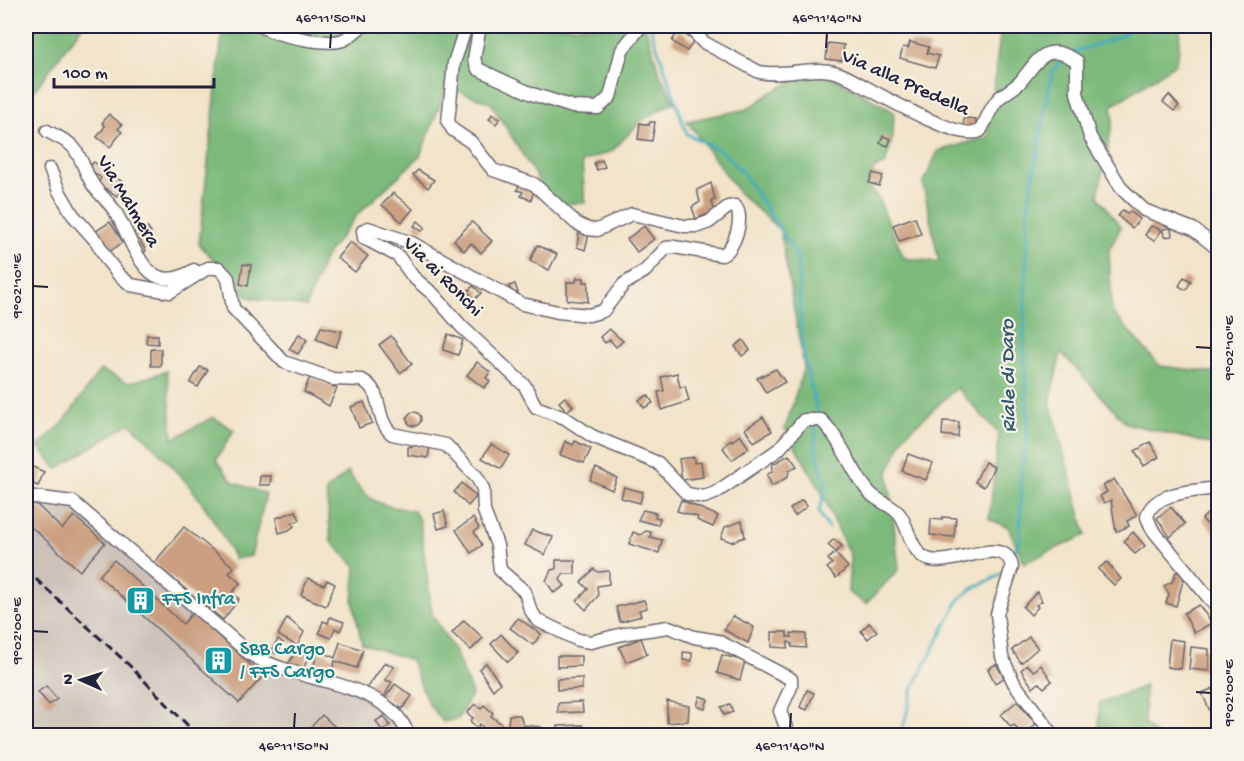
<svg xmlns="http://www.w3.org/2000/svg" width="1244" height="761" font-family="'Gochi Hand',sans-serif">
<style>
.industrial{fill:#ccc2b9}
.forest{fill:#7bb97a;stroke:#4e6e5a;stroke-width:1.5}
.lines{fill:none;stroke-linecap:round;stroke-linejoin:round}
.stream{stroke:#3facbd;stroke-width:3}
.building{fill:#cb9f80}
.minor-casing{stroke:#6b666d;stroke-width:15}
.minor{stroke:#fff;stroke-width:12}
.rail{stroke:#22223b;stroke-width:3;stroke-dasharray:9 4.5;stroke-linecap:butt}
.ticks{fill:none;stroke:#22223b;stroke-width:2}
.labels{text-anchor:middle;dominant-baseline:central;stroke-width:4.5;stroke-linejoin:round;paint-order:stroke}
.street-label{font-size:20px;fill:#22223b;stroke:#f7f3e8}
.culture-label{font-size:20px;fill:#0d838f;stroke:#f7f3e8;text-anchor:start}
.water-label{font-size:21px;font-style:italic;fill:#2e596f;stroke:#f7f3e8}
.neatline{fill:none;stroke:#22223b;stroke-width:2}
.ticks-label{font-size:15px;text-anchor:middle;fill:#22223b}
</style>
<rect width="100%" height="100%" fill="#f7f3e8"/>
<filter id="ink" filterUnits="userSpaceOnUse"><feTurbulence type="fractalNoise" baseFrequency=".0167" numOctaves="2"/><feDisplacementMap in="SourceGraphic" scale="12" xChannelSelector="R" yChannelSelector="G"/><feConvolveMatrix kernelMatrix="1 2 1 2 8 2 1 2 1" color-interpolation-filters="sRGB"/></filter>
<filter id="wash" filterUnits="userSpaceOnUse"><feTurbulence type="fractalNoise" baseFrequency=".008" numOctaves="4" result="noise"/><feDisplacementMap in="SourceGraphic" scale="24" xChannelSelector="R" yChannelSelector="G"/><feGaussianBlur stdDeviation="1.35" result="paint"/><feColorMatrix in="noise" values="0 0 0 0 0 0 0 0 0 0 0 0 0 0 0 0 0 1.4 0 .05"/><feComposite in="paint" operator="in"/></filter>
<g filter="url(#wash)">
<rect width="100%" height="100%" fill="#f2e3c9"/>
<polygon class="industrial" points="26,496 70,504 243,653 375,699 410,735 26,735"/>
<g class="forest">
<polygon points="26,26 82,26 26,102"/>
<polygon points="223,26 645,26 660,74 674,102 642,120 612,151 582,162 585,203 553,204 491,103 447,86 420,156 357,215 325,257 306,307 248,297 199,244"/>
<polygon points="1001,26 1180,26 1179,50 1175,64 1112,106 1113,121 1098,196 1121,227 1109,250 1112,312 1160,366 1218,373 1218,446 1126,423 1061,352 1050,402 1086,535 1024,563 1008,527 989,519 999,434 957,388 905,435 888,472 899,569 866,604 848,592 850,556 820,489 785,429 804,367 780,230 739,193 687,121 748,109 772,92 818,69 894,112 893,136 885,165 874,168 868,184 878,198 904,258 939,262 923,184 938,151 988,137"/>
<path d="M 100,370 L 129,383 L 167,371 L 173,439 L 213,417 L 234,430 L 216,460 L 233,482 L 266,494 L 251,556 L 234,559 C 209,502 173,465 130,423 L 57,469 L 38,446 L 63,423 Z"/>
<path d="M 348,472 C 369,505 378,504 414,511 L 420,521 L 432,614 L 456,654 L 472,694 L 458,719 L 443,722 L 428,703 L 411,660 L 362,644 L 353,601 L 356,567 L 331,541 L 326,491 Z"/>
<polygon points="1145,686 1144,723 1156,735 1099,735 1099,703"/>
</g>
<g class="lines">
<g class="stream">
<polyline points="650,26 687,134 723,152 743,173 797,256 802,347 817,412"/>
<polyline points="1071,53 1121,36 1134,26"/>
<polyline points="816,428 815,446 826,486 819,512 828,528"/>
<polyline points="1012,556 1020,538 1021,477 1028,432 1024,339 1028,206 1052,73 1062,58"/>
<path d="M 901,736 L 913,688 L 957,603 C 969,585 990,584 1006,570"/>
</g>
</g>
<g id="blocks">
<g class="building">
<polygon points="893,26 903,28 902,35 891,32"/>
<polygon points="679,30 694,41 687,51 672,41"/>
<polygon points="910,42 929,47 927,53 939,56 935,68 900,58 903,47 908,48"/>
<polygon points="828,43 844,45 842,61 826,59"/>
<polygon points="1169,95 1179,106 1174,111 1163,102"/>
<polygon points="109,114 122,125 118,129 122,132 110,147 97,137 105,126 102,123"/>
<polygon points="492,114 500,119 496,124 489,119"/>
<polygon points="964,118 976,119 975,130 963,129"/>
<polygon points="650,122 655,122 652,141 638,139 640,123 649,125"/>
<polygon points="883,136 891,139 888,146 880,143"/>
<polygon points="602,160 605,167 597,170 594,163"/>
<polygon points="94,162 125,184 117,196 98,184 101,178 88,168"/>
<polygon points="418,170 434,180 428,188 413,175"/>
<polygon points="873,173 883,176 879,186 869,183"/>
<polygon points="520,183 535,188 531,200 521,196 523,192 517,190"/>
<polygon points="711,183 715,200 711,201 715,211 696,219 692,207 700,202 697,190"/>
<polygon points="393,193 413,209 402,222 382,205"/>
<polygon points="1123,210 1127,214 1130,211 1140,219 1132,228 1118,216"/>
<polygon points="915,217 921,234 899,241 893,225"/>
<polygon points="418,221 425,227 422,231 414,226"/>
<polygon points="110,222 123,242 109,252 96,231"/>
<polygon points="472,222 492,241 481,253 471,243 464,251 454,240"/>
<polygon points="644,226 654,239 637,252 627,239"/>
<polygon points="1151,226 1162,230 1154,241 1145,235"/>
<polygon points="147,227 151,233 140,240 146,251 138,255 128,238 140,228"/>
<polygon points="1171,228 1172,236 1164,237 1163,229"/>
<polygon points="579,231 589,234 585,250 577,247"/>
<polygon points="350,242 368,256 355,272 337,258"/>
<polygon points="537,245 557,254 549,270 530,261"/>
<polygon points="243,264 251,265 248,286 240,284"/>
<polygon points="1184,277 1191,281 1186,290 1179,286"/>
<polygon points="577,278 584,278 584,282 588,282 588,302 567,300 567,282 576,282"/>
<polygon points="515,284 518,293 511,293 509,286"/>
<polygon points="473,286 481,293 475,299 467,292"/>
<polygon points="321,327 342,331 336,347 316,339"/>
<polygon points="609,329 623,341 616,347 610,340 605,343 600,337"/>
<polygon points="299,334 307,340 298,354 289,349"/>
<polygon points="448,334 463,340 458,355 443,350"/>
<polygon points="147,335 158,335 158,344 146,343"/>
<polygon points="391,336 412,364 400,373 379,345"/>
<polygon points="743,340 750,350 742,356 735,346"/>
<rect x="151" y="349" width="10" height="17"/>
<polygon points="477,362 490,372 486,378 490,381 484,388 467,375"/>
<polygon points="200,367 208,370 198,387 190,383"/>
<polygon points="776,369 785,382 766,393 757,378"/>
<polygon points="677,373 680,387 685,386 689,401 662,410 658,392 664,391 661,377"/>
<polygon points="310,377 337,388 329,406 304,392"/>
<polygon points="648,395 653,403 644,408 639,400"/>
<polygon points="565,397 573,406 567,411 559,402"/>
<polygon points="364,402 372,423 359,428 351,407"/>
<circle cx="414" cy="419" r="7"/>
<polygon points="763,417 772,431 754,442 745,429"/>
<polygon points="943,421 959,422 958,437 942,435"/>
<polygon points="740,435 749,448 732,460 723,448 731,439 732,441"/>
<polygon points="565,441 573,445 575,441 591,449 584,463 560,455"/>
<polygon points="1150,442 1159,457 1144,466 1135,451"/>
<polygon points="491,444 509,455 501,469 482,458"/>
<polygon points="419,445 430,446 428,458 408,455 408,447"/>
<polygon points="908,454 933,463 926,480 902,471"/>
<polygon points="789,455 797,466 789,471 788,477 772,486 767,475 772,471 773,464"/>
<polygon points="694,457 694,463 701,462 703,477 682,480 679,459"/>
<polygon points="985,462 994,467 984,487 975,482"/>
<polygon points="26,464 44,472 38,486 26,481"/>
<polygon points="596,468 617,478 612,490 590,480"/>
<polygon points="260,476 271,476 270,485 259,485"/>
<polygon points="1114,479 1137,515 1127,521 1129,526 1116,532 1111,500 1104,503 1100,496 1107,492 1103,486"/>
<polygon points="462,483 476,497 468,506 454,492"/>
<polygon points="624,487 643,492 640,503 621,498"/>
<polygon points="681,500 718,516 713,527 697,520 698,517 677,511"/>
<polygon points="802,500 807,506 795,516 790,509"/>
<polygon points="34,502 62,529 74,516 105,543 80,571 26,522 26,512"/>
<polygon points="1171,507 1185,524 1170,537 1157,518"/>
<polygon points="1217,509 1218,510 1218,536 1202,519 1211,510 1213,513"/>
<polygon points="643,510 656,513 655,517 660,518 658,525 638,520"/>
<polygon points="296,511 300,520 292,523 294,526 289,530 279,533 276,518"/>
<polygon points="444,511 448,526 438,529 434,514"/>
<polygon points="942,517 956,518 954,537 930,535 931,519 942,520"/>
<polygon points="473,518 479,528 474,532 482,545 471,553 456,530"/>
<polygon points="742,521 745,537 732,542 721,538 725,527"/>
<polygon points="184,527 234,567 229,573 240,583 232,593 239,599 223,620 154,563"/>
<polygon points="532,530 553,537 545,555 525,545"/>
<polygon points="646,531 651,532 650,537 662,540 659,553 629,544 633,532 640,535"/>
<polygon points="1133,532 1145,546 1135,554 1124,541"/>
<polygon points="834,539 842,546 836,552 828,545"/>
<polygon points="835,553 848,567 836,578 827,568 832,564 828,559"/>
<polygon points="114,560 183,624 193,612 263,676 239,703 99,576"/>
<polygon points="556,560 575,560 575,574 563,574 560,580 565,586 554,593 546,581 551,570 556,569"/>
<polygon points="1107,562 1121,579 1114,585 1098,569"/>
<polygon points="594,569 598,572 609,571 609,584 597,586 598,596 586,610 577,601 588,589 581,582"/>
<polygon points="1176,572 1185,574 1176,606 1166,603 1169,594 1164,586 1172,582"/>
<polygon points="308,578 324,585 327,580 335,584 326,606 301,595"/>
<polygon points="1037,592 1042,601 1036,605 1038,607 1031,615 1023,607"/>
<polygon points="644,600 647,608 639,610 641,616 620,622 616,607"/>
<polygon points="1199,605 1212,623 1194,633 1184,613"/>
<polygon points="733,616 754,627 748,643 724,630"/>
<polygon points="330,617 344,622 340,631 335,628 331,638 319,633 323,621 328,623"/>
<polygon points="287,618 304,632 297,646 278,635"/>
<polygon points="518,618 541,634 533,645 510,628"/>
<polygon points="464,620 483,638 471,650 452,633"/>
<polygon points="869,623 877,631 868,639 861,631"/>
<polygon points="772,632 787,632 787,637 792,637 791,633 806,634 806,648 792,647 792,643 788,642 788,648 772,647"/>
<polygon points="501,634 518,653 508,662 491,644"/>
<polygon points="1029,637 1038,648 1021,663 1012,650"/>
<polygon points="641,638 647,654 626,662 619,647"/>
<polygon points="278,639 283,643 277,654 272,651"/>
<polygon points="1170,639 1184,641 1181,669 1167,667"/>
<polygon points="340,642 363,650 357,668 335,661 329,679 311,672 319,650 335,658"/>
<polygon points="299,646 311,650 303,670 288,664"/>
<polygon points="1191,647 1209,649 1209,671 1189,669"/>
<polygon points="683,652 692,653 692,661 683,660"/>
<polygon points="722,655 745,661 740,680 717,673"/>
<polygon points="557,656 581,656 581,666 557,667"/>
<polygon points="385,662 394,667 385,680 392,682 382,700 366,690"/>
<polygon points="486,663 500,683 493,690 479,669"/>
<polygon points="996,664 1004,678 995,683 988,669"/>
<polygon points="1027,665 1034,671 1041,665 1052,681 1044,688 1039,683 1033,688 1021,670"/>
<polygon points="582,678 582,689 557,690 557,679"/>
<polygon points="395,684 412,696 402,709 385,698"/>
<polygon points="46,686 57,699 49,705 38,692"/>
<polygon points="1214,688 1218,697 1218,713 1212,716 1202,693"/>
<polygon points="807,690 814,693 807,710 800,707"/>
<polygon points="700,696 708,699 705,709 697,706"/>
<polygon points="667,701 689,706 688,721 667,723"/>
<polygon points="1017,701 1036,724 1022,735 1014,725 1011,727 1001,715"/>
<polygon points="582,702 583,712 558,713 558,703"/>
<polygon points="475,704 481,709 484,705 493,713 491,716 507,728 501,735 490,735 480,724 477,728 470,721 473,718 467,713"/>
<polygon points="730,704 733,712 724,715 721,707"/>
<polygon points="322,715 344,735 304,735"/>
<polygon points="509,715 520,715 523,725 541,727 544,732 542,735 507,735"/>
<polygon points="384,716 390,725 382,731 376,721"/>
<polygon points="583,725 583,735 559,735 558,726"/>
</g>
</g>
</g>
<g filter="url(#ink)">
<use href="#blocks" fill-opacity="0" stroke="#6b666d" stroke-width="1.5"/>
<g class="lines">
<defs>
<g id="minor">
<path d="M 261,26 C 276,35 327,46 343,40 C 350,37 356,30 362,26"/>
<path d="M 466,26 L 454,63 L 448,122 L 453,130 L 471,142 L 493,170 L 534,184 L 576,223 L 588,229 L 597,230 L 632,214 L 684,226 L 698,226 L 709,222 L 728,207 L 735,206 C 745,216 735,249 722,255 L 674,247 L 666,248 L 645,271 L 624,284 L 603,311 L 589,315 L 558,312 L 522,304 L 412,243 L 368,228 L 363,231 L 364,238 L 398,256 L 413,277 L 434,295 L 461,326 L 525,386 L 536,407 L 565,418 L 592,436 L 658,463 L 687,494 L 704,497 L 715,493 L 778,450 L 804,420 L 821,420 C 843,441 852,474 870,493 C 878,502 893,505 900,515 C 909,528 910,549 925,558 C 948,571 1006,531 1012,567 L 997,614 L 1002,657 L 1014,683 L 1054,736"/>
<polyline points="480,26 474,59 478,69 532,94 573,107 598,108 610,97 622,50 641,26"/>
<path d="M 689,26 L 703,42 L 759,72 C 787,78 818,62 845,76 C 869,88 959,143 980,131 C 987,120 990,107 999,98 C 1006,92 1015,88 1021,81 C 1039,59 1046,41 1077,61 L 1077,93 L 1090,137 L 1122,189 L 1144,210 L 1193,229 L 1218,249"/>
<path d="M 47,131 C 55,136 69,141 74,148 C 82,159 86,174 93,185 C 99,194 108,201 114,210 C 134,239 143,302 194,270"/>
<path d="M 50,169 L 59,191 L 73,215 L 97,242 L 107,260 L 119,275 L 131,285 L 170,292 L 208,268 L 219,268 L 228,278 L 233,308 L 284,362 L 333,379 L 362,380 C 384,391 374,419 392,434 L 446,445 L 477,477 L 483,489 L 484,511 L 497,545 L 500,570 L 525,592 L 530,609 L 537,620 L 578,640 L 591,642 L 627,633 L 669,627 L 694,637 L 718,641 L 791,679 L 791,687 L 780,711 L 789,736"/>
<path d="M 1218,488 C 1197,491 1152,491 1147,517 L 1152,529 L 1218,609"/>
<path d="M 26,496 L 73,502 L 250,654 C 292,680 361,680 394,713 C 401,719 405,728 410,736"/>
</g>
</defs>
<use href="#minor" class="minor-casing"/>
<use href="#minor" class="minor"/>
<polyline class="rail" points="26,570 129,665 198,736"/>
</g>
</g>
<path class="ticks" d="M 330,48 L 331,33M 826,48 L 827,33M 33,286 L 48,287M 1196,347 L 1211,348M 33,631 L 48,632M 1196,692 L 1211,693M 294,728 L 295,713M 790,728 L 791,713"/>
<defs>
<symbol id="building-square" viewBox="-11 -11 22 22"><rect x="-9" y="-9" width="18" height="18" rx="4" fill="#0f9aa8" stroke="#f7f3e8"/><path d="M-4-6H4V6H1V3H-1V6H-4ZM-2.5-4.3h1.7v1.8h-1.7ZM.8-4.3h1.7v1.8H.8ZM-2.5-1h1.7V.8h-1.7ZM.8-1h1.7V.8H.8Z" fill="#fff"/></symbol>
</defs>
<g fill-rule="evenodd">
<use href="#building-square" x="124" y="584" width="33" height="33"/>
<use href="#building-square" x="202" y="644" width="33" height="33"/>
</g>
<g class="labels">
<g class="street-label">
<text transform="translate(905 84) rotate(24)">Via alla Predella</text>
<text transform="translate(127 202) rotate(59)">Via Malmera</text>
<text transform="translate(442 278) rotate(45)">Via ai Ronchi</text>
</g>
<g class="culture-label">
<text x="162" y="600">FFS Infra</text>
<text x="240" y="650">SBB Cargo<tspan x="240" dy="23">/ FFS Cargo</tspan></text>
</g>
<g class="water-label">
<text transform="translate(1010 376) rotate(-91)">Riale di Daro</text>
</g>
</g>
<rect width="1244" height="761" fill="none" stroke="#f7f3e8" stroke-width="66"/>
<g transform="translate(81 680) rotate(273)" stroke="#f7f3e8" stroke-width="4.5" paint-order="stroke">
<path d="M0-4.5L10 22L0 15L-10 22Z" fill="#22223b"/>
<text y="-9" font-size="16" font-weight="bold" text-anchor="middle" fill="#22223b">N</text>
</g>
<path d="M54 78v9h160v-9" fill="none" stroke="#22223b" stroke-width="3"/>
<text x="63" y="78" font-size="18" fill="#22223b" stroke="#f7f3e8" stroke-width="4.5" paint-order="stroke">100 m</text>
<rect x="33" y="33" width="1178" height="695" class="neatline"/>
<g class="ticks-label">
<text x="331" y="22">46°11'50"N</text>
<text x="827" y="22">46°11'40"N</text>
<text transform="translate(16 286) rotate(-90)" y="5">9°02'10"E</text>
<text transform="translate(1228 348) rotate(-90)" y="5">9°02'10"E</text>
<text transform="translate(16 631) rotate(-90)" y="5">9°02'00"E</text>
<text transform="translate(1228 693) rotate(-90)" y="5">9°02'00"E</text>
<text x="294" y="750">46°11'50"N</text>
<text x="790" y="750">46°11'40"N</text>
</g>
</svg>
